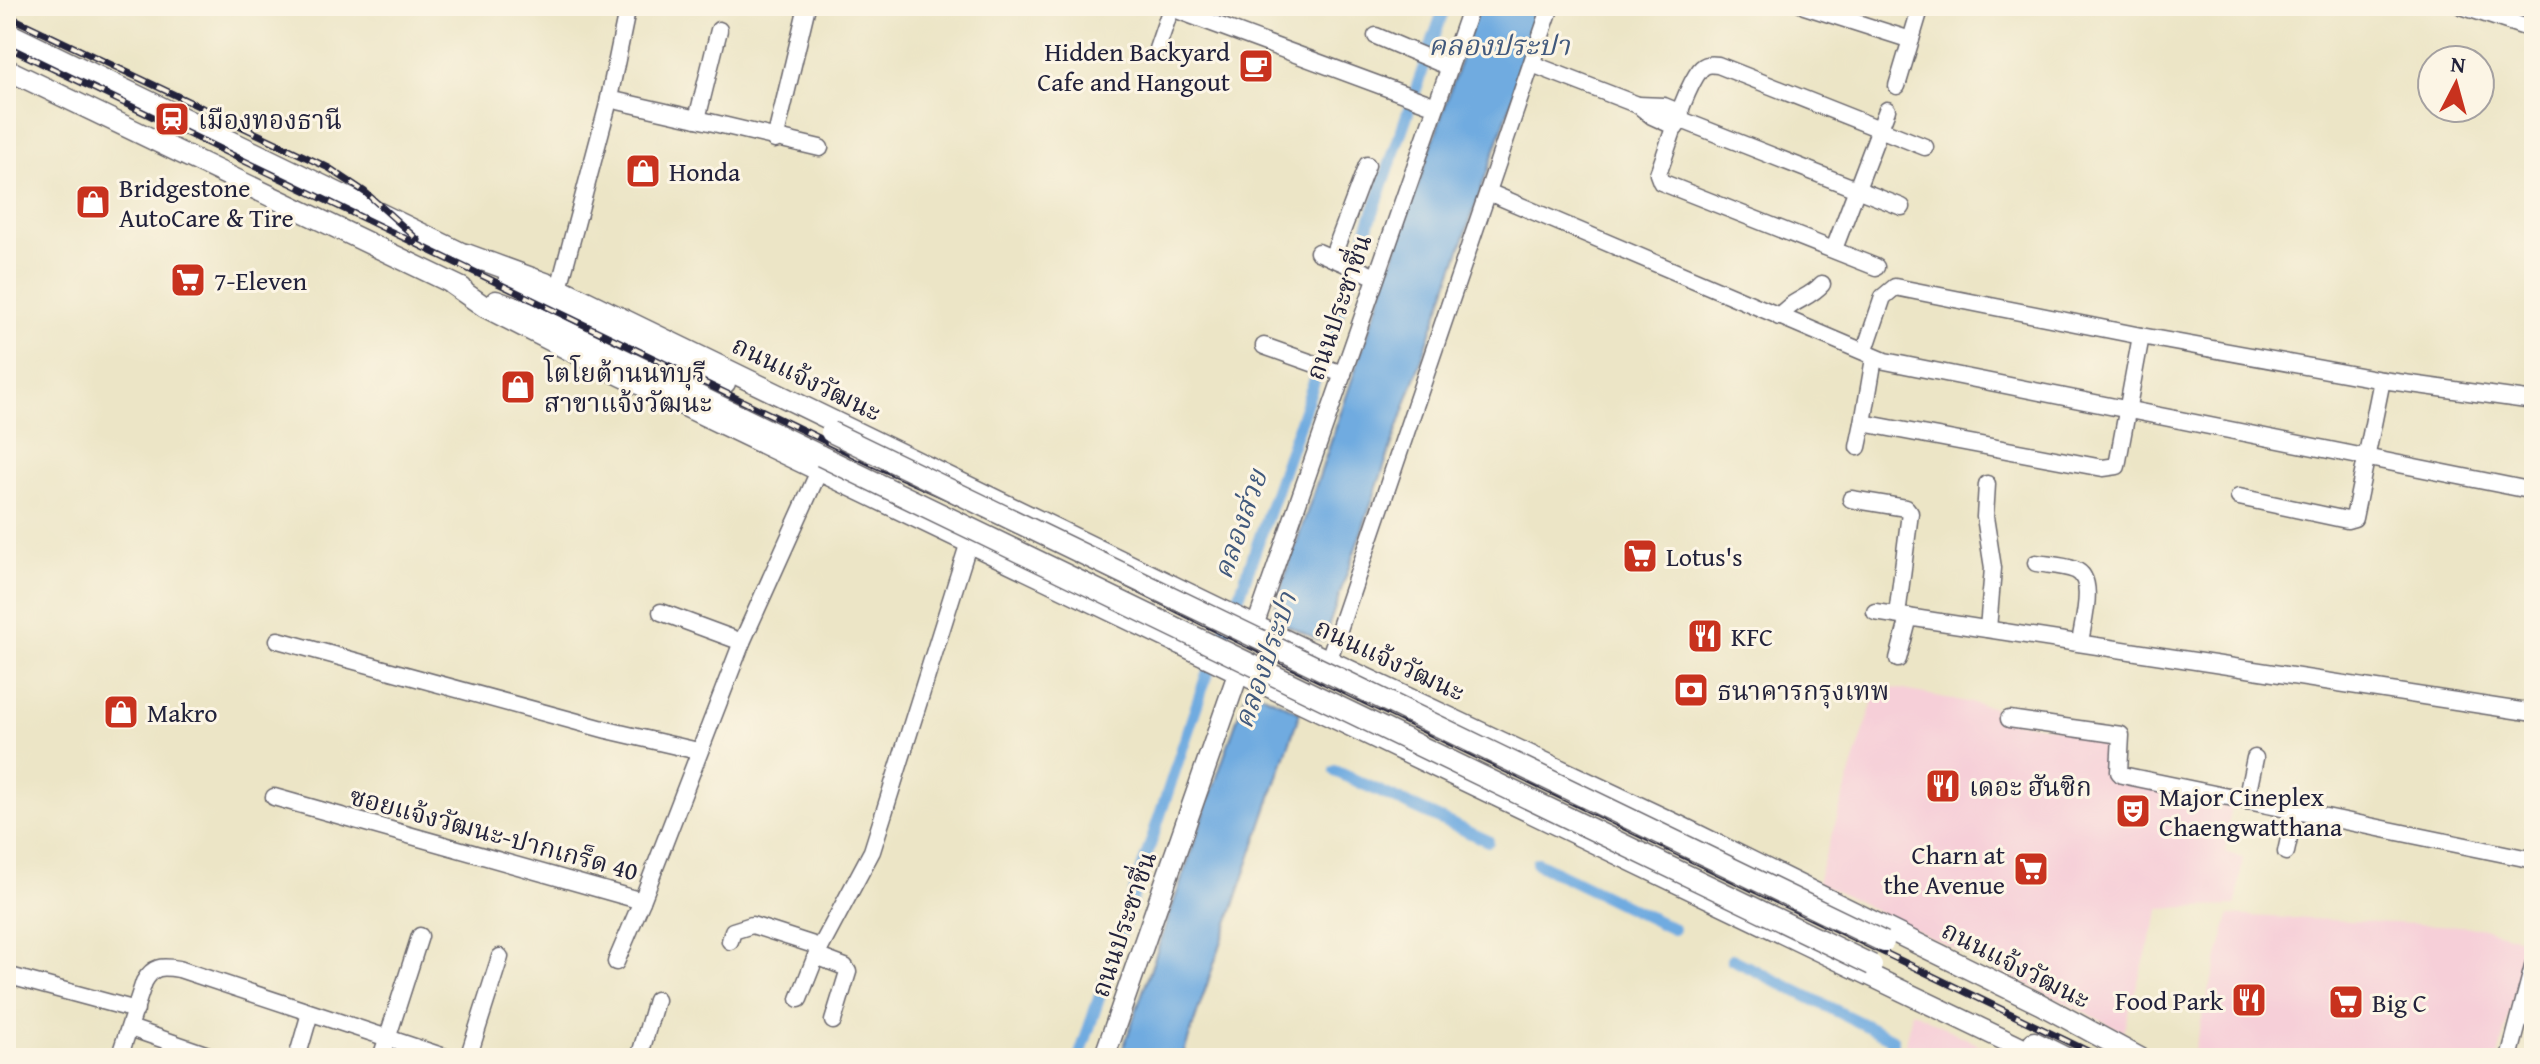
<svg xmlns="http://www.w3.org/2000/svg" width="2540" height="1064" font-family="'Gentium Book Plus','Noto Serif Thai',serif">
<style>
.built{fill:#f6cfd8}
.water{fill:#70abe0;stroke:#49668e;stroke-width:2}
.lines{fill:none;stroke-linecap:round;stroke-linejoin:round}
.canal{stroke:#70abe0;stroke-width:12}
.minor-casing{stroke:#69666c;stroke-width:19}
.major-casing{stroke:#69666c;stroke-width:23}
.minor{stroke:#fff;stroke-width:16}
.major{stroke:#fff;stroke-width:20}
.rail-casing{stroke:#22223b;stroke-width:7}
.rail{stroke:#fcf5e5;stroke-width:4;stroke-dasharray:12;stroke-linecap:butt}
.major-bridge-casing{stroke:#69666c;stroke-width:23;stroke-linecap:butt}
.major-bridge{stroke:#fff;stroke-width:20}
.labels{text-anchor:middle;dominant-baseline:central;stroke-width:6;stroke-linejoin:round;paint-order:stroke}
.poi-label{font-size:26px;fill:#22223b;stroke:#fcf5e5;text-anchor:start}
.street-label{font-size:26px;fill:#22223b;stroke:#fcf5e5}
.water-label{font-size:28px;font-style:italic;fill:#41597d;stroke:#fcf5e5}
</style>
<rect width="100%" height="100%" fill="#fcf5e5"/>
<filter id="ink" filterUnits="userSpaceOnUse"><feTurbulence type="fractalNoise" baseFrequency=".0125" numOctaves="2"/><feDisplacementMap in="SourceGraphic" scale="16" xChannelSelector="R" yChannelSelector="G"/><feConvolveMatrix kernelMatrix="1 2 1 2 8 2 1 2 1" color-interpolation-filters="sRGB"/></filter>
<filter id="wash" filterUnits="userSpaceOnUse"><feTurbulence type="fractalNoise" baseFrequency=".006" numOctaves="4" result="noise"/><feDisplacementMap in="SourceGraphic" scale="32" xChannelSelector="R" yChannelSelector="G"/><feGaussianBlur stdDeviation="1.8" result="paint"/><feColorMatrix in="noise" values="0 0 0 0 0 0 0 0 0 0 0 0 0 0 0 0 0 1.4 0 .05"/><feComposite in="paint" operator="in"/></filter>
<g filter="url(#wash)">
<rect width="100%" height="100%" fill="#ece5c6"/>
<g class="built">
<polygon points="1878,685 1993,707 1997,719 2115,737 2110,777 2231,805 2225,852 2243,857 2236,906 2160,908 2123,1031 1817,882"/>
<polygon points="2229,915 2479,927 2527,940 2498,1058 2192,1057"/>
<polygon points="1912,1011 1997,1054 2004,1058 1904,1055"/>
</g>
<g class="water">
<polygon points="1479,6 1545,6 1323,642 1271,618"/>
<polygon points="1257,692 1300,712 1182,1058 1120,1058 1245,696"/>
</g>
<g class="lines">
<g class="canal">
<polyline points="1335,771 1488,841"/>
<polyline points="1537,863 1673,929"/>
<polyline points="1732,959 1893,1039 1889,1058"/>
<polyline points="1079,1058 1205,680 1241,591 1445,6"/>
</g>
</g>
</g>
<g filter="url(#ink)">
<g class="lines">
<defs>
<g id="minor">
<polyline points="1166,6 1436,106"/>
<polyline points="1804,6 1911,40"/>
<polyline points="2461,6 2534,30"/>
<polyline points="1376,36 1449,67"/>
<polyline points="1157,49 1171,8"/>
<polyline points="1532,64 1638,105 1652,116 1676,127"/>
<polyline points="1897,86 1921,6"/>
<polyline points="609,99 697,119 719,30"/>
<polyline points="1638,105 1664,106 1681,113"/>
<polyline points="697,119 820,148"/>
<polyline points="1679,119 1902,207"/>
<polyline points="775,140 807,6"/>
<polyline points="1488,192 1885,361 2534,491"/>
<polyline points="1834,249 1887,110"/>
<polyline points="1318,252 1376,277"/>
<polyline points="1332,258 1367,165"/>
<path d="M 1876,267 L 1661,182 L 1658,174 C 1668,148 1684,90 1700,70 C 1705,64 1710,64 1718,65 L 1925,147"/>
<polyline points="559,288 607,108 628,6"/>
<path d="M 1779,317 C 1791,300 1809,299 1822,284"/>
<polyline points="1264,346 1343,374"/>
<polyline points="1865,350 1883,297 1895,287 2141,336"/>
<polyline points="1874,358 1863,423 2103,468 2117,466 2141,336 2382,380 2534,401"/>
<polyline points="1858,447 1863,423"/>
<polyline points="1987,484 1985,517 1993,568 1988,629"/>
<polyline points="2239,497 2347,520 2354,518 2382,380"/>
<polyline points="1851,499 1906,508 1910,513 1897,615"/>
<path d="M 2036,563 C 2048,565 2063,565 2075,570 C 2097,578 2082,625 2080,643"/>
<polyline points="661,612 742,642"/>
<polyline points="1875,612 2534,713"/>
<polyline points="1255,626 1471,6"/>
<polyline points="278,640 607,730 698,751"/>
<polyline points="1329,659 1551,6"/>
<polyline points="1898,659 1909,617"/>
<polyline points="2009,719 2121,735 2119,772 2122,775 2534,860"/>
<polyline points="274,797 642,901 742,642 819,471"/>
<polyline points="2246,801 2255,758"/>
<polyline points="2286,852 2295,811"/>
<polyline points="730,941 733,931 752,925 820,947"/>
<polyline points="616,962 642,901"/>
<polyline points="6,975 136,1010"/>
<polyline points="799,999 816,956"/>
<polyline points="833,1021 848,972 845,967 816,956 872,851 969,542"/>
<polyline points="130,1028 217,1058"/>
<path d="M 119,1058 L 144,982 C 153,966 161,966 179,969 L 448,1058"/>
<polyline points="297,1058 310,1013"/>
<polyline points="381,1058 420,936"/>
<polyline points="468,1058 500,957"/>
<polyline points="639,1058 656,1000"/>
<polyline points="2509,1058 2534,963"/>
</g>
<g id="major">
<polyline points="6,32 478,261"/>
<polyline points="6,69 462,288"/>
<polyline points="466,254 559,288 1255,626 1681,827 2040,1004 2140,1058"/>
<polyline points="509,279 725,383"/>
<polyline points="452,284 485,307 589,360 2042,1058"/>
<polyline points="496,301 529,313 821,456"/>
<polyline points="2034,1042 2066,1058"/>
<polyline points="1104,1058 1239,671"/>
</g>
</defs>
<use href="#minor" class="minor-casing"/>
<use href="#major" class="major-casing"/>
<use href="#minor" class="minor"/>
<use href="#major" class="major"/>
<defs>
<g id="rail">
<polyline points="6,15 329,168 365,192 418,240"/>
<polyline points="6,46 873,464 1012,526 1211,627 2102,1058"/>
</g>
</defs>
<use href="#rail" class="rail-casing"/>
<use href="#rail" class="rail"/>
<defs>
<g id="major-bridge">
<polyline points="831,432 1884,942"/>
<polyline points="821,456 1872,965"/>
</g>
</defs>
<use href="#major-bridge" class="major-bridge-casing"/>
<use href="#major-bridge" class="major-bridge"/>
</g>
</g>
<defs>
<symbol id="cafe-square" viewBox="-11 -11 22 22"><rect x="-9" y="-9" width="18" height="18" rx="4" fill="#c8321e" stroke="#fcf5e5"/><path d="M-5.5-4.5H6V0H3Q3 3.5 0 3.5H-2.5Q-5.5 3.5-5.5 0ZM3-3.2v2h1.7v-2ZM-6 4.5H4V6H-6Z" fill="#fff"/></symbol>
<symbol id="station-square" viewBox="-11 -11 22 22"><rect x="-9" y="-9" width="18" height="18" rx="4" fill="#c8321e" stroke="#fcf5e5"/><path d="M-3-6H3Q5-6 5-4V2Q5 4 3 4L4.5 6H3L1.5 4h-3L-3 6H-4.5L-3 4Q-5 4-5 2V-4Q-5-6-3-6ZM-3.5-4v3h7v-3ZM-3.5 1v1.5H-2V1ZM2 1v1.5H3.5V1Z" fill="#fff"/></symbol>
<symbol id="shop-square" viewBox="-11 -11 22 22"><rect x="-9" y="-9" width="18" height="18" rx="4" fill="#c8321e" stroke="#fcf5e5"/><path d="M-5-2.5h2.3a2.7 3.5 0 0 1 5.4 0H5L5.5 6h-11ZM-1.5-2.5h3a1.5 2.3 0 0 0-3 0Z" fill="#fff"/></symbol>
<symbol id="supermarket-square" viewBox="-11 -11 22 22"><rect x="-9" y="-9" width="18" height="18" rx="4" fill="#c8321e" stroke="#fcf5e5"/><path d="M-6-5.5h2.5l.6 2H6L4.5 2H-2.5L-4.4-4H-6ZM-1.5 3.2a1.3 1.3 0 1 0 .1 0ZM3 3.2a1.3 1.3 0 1 0 .1 0Z" fill="#fff"/></symbol>
<symbol id="restaurant-square" viewBox="-11 -11 22 22"><rect x="-9" y="-9" width="18" height="18" rx="4" fill="#c8321e" stroke="#fcf5e5"/><path d="M-5-6h1v4h1v-4h1v4h1v-4h1v5L-1.5 .5V6h-2V.5L-5-1ZM5-6V6H3V1.5H1.5Q1.5-4 5-6Z" fill="#fff"/></symbol>
<symbol id="bank-square" viewBox="-11 -11 22 22"><rect x="-9" y="-9" width="18" height="18" rx="4" fill="#c8321e" stroke="#fcf5e5"/><path d="M-6-4H6V4H-6ZM0-2.3a2.3 2.3 0 1 0 0 4.6a2.3 2.3 0 1 0 0-4.6Z" fill="#fff"/></symbol>
<symbol id="theatre-square" viewBox="-11 -11 22 22"><rect x="-9" y="-9" width="18" height="18" rx="4" fill="#c8321e" stroke="#fcf5e5"/><path d="M-5-5.5Q0-4 5-5.5V0Q5 5 0 6Q-5 5-5 0ZM-3.3-2.5H-1v1.5H-3.3ZM1-2.5H3.3v1.5H1ZM-2.8 1Q0 5.5 2.8 1Z" fill="#fff"/></symbol>
</defs>
<g fill-rule="evenodd">
<use href="#cafe-square" x="1236" y="46" width="40" height="40"/>
<use href="#station-square" x="152" y="99" width="40" height="40"/>
<use href="#shop-square" x="623" y="151" width="40" height="40"/>
<use href="#shop-square" x="73" y="182" width="40" height="40"/>
<use href="#supermarket-square" x="168" y="260" width="40" height="40"/>
<use href="#shop-square" x="498" y="367" width="40" height="40"/>
<use href="#supermarket-square" x="1620" y="536" width="40" height="40"/>
<use href="#restaurant-square" x="1685" y="616" width="40" height="40"/>
<use href="#bank-square" x="1671" y="670" width="40" height="40"/>
<use href="#shop-square" x="101" y="692" width="40" height="40"/>
<use href="#restaurant-square" x="1923" y="766" width="40" height="40"/>
<use href="#theatre-square" x="2113" y="791" width="40" height="40"/>
<use href="#supermarket-square" x="2011" y="849" width="40" height="40"/>
<use href="#restaurant-square" x="2229" y="980" width="40" height="40"/>
<use href="#supermarket-square" x="2326" y="982" width="40" height="40"/>
</g>
<g class="labels">
<g class="poi-label">
<text x="1230" y="51" text-anchor="end">Hidden Backyard<tspan x="1230" dy="30">Cafe and Hangout</tspan></text>
<text x="198" y="119">เมืองทองธานี</text>
<text x="669" y="171">Honda</text>
<text x="119" y="187">Bridgestone<tspan x="119" dy="30">AutoCare &amp; Tire</tspan></text>
<text x="214" y="280">7-Eleven</text>
<text x="544" y="372">โตโยต้านนทบุรี<tspan x="544" dy="30">สาขาแจ้งวัฒนะ</tspan></text>
<text x="1666" y="556">Lotus's</text>
<text x="1731" y="636">KFC</text>
<text x="1717" y="690">ธนาคารกรุงเทพ</text>
<text x="147" y="712">Makro</text>
<text x="1969" y="786">เดอะ ฮันซิก</text>
<text x="2159" y="796">Major Cineplex<tspan x="2159" dy="30">Chaengwatthana</tspan></text>
<text x="2005" y="854" text-anchor="end">Charn at<tspan x="2005" dy="30">the Avenue</tspan></text>
<text x="2223" y="1000" text-anchor="end">Food Park</text>
<text x="2372" y="1002">Big C</text>
</g>
<g class="street-label">
<text transform="translate(1338 307) rotate(-71)">ถนนประชาชื่น</text>
<text transform="translate(807 378) rotate(26)">ถนนแจ้งวัฒนะ</text>
<text transform="translate(1390 659) rotate(25)">ถนนแจ้งวัฒนะ</text>
<text transform="translate(494 833) rotate(15)">ซอยแจ้งวัฒนะ-ปากเกร็ด 40</text>
<text transform="translate(1123 924) rotate(-71)">ถนนประชาชื่น</text>
<text transform="translate(2016 964) rotate(27)">ถนนแจ้งวัฒนะ</text>
</g>
<g class="water-label">
<text x="1499" y="44">คลองประปา</text>
<text transform="translate(1239 524) rotate(-71)">คลองส่วย</text>
<text transform="translate(1264 660) rotate(-71)">คลองประปา</text>
</g>
</g>
<rect width="2540" height="1064" fill="none" stroke="#fcf5e5" stroke-width="32"/>
<g transform="translate(2456 84) rotate(6)"><circle r="38" fill="#fcf5e5" stroke="#a5a1a1" stroke-width="2"/>
<path d="M0-6L14 30L0 20L-14 30Z" fill="#c8321e"/>
<text y="-12" font-size="22" font-weight="bold" text-anchor="middle" fill="#22223b">N</text>
</g>
</svg>
